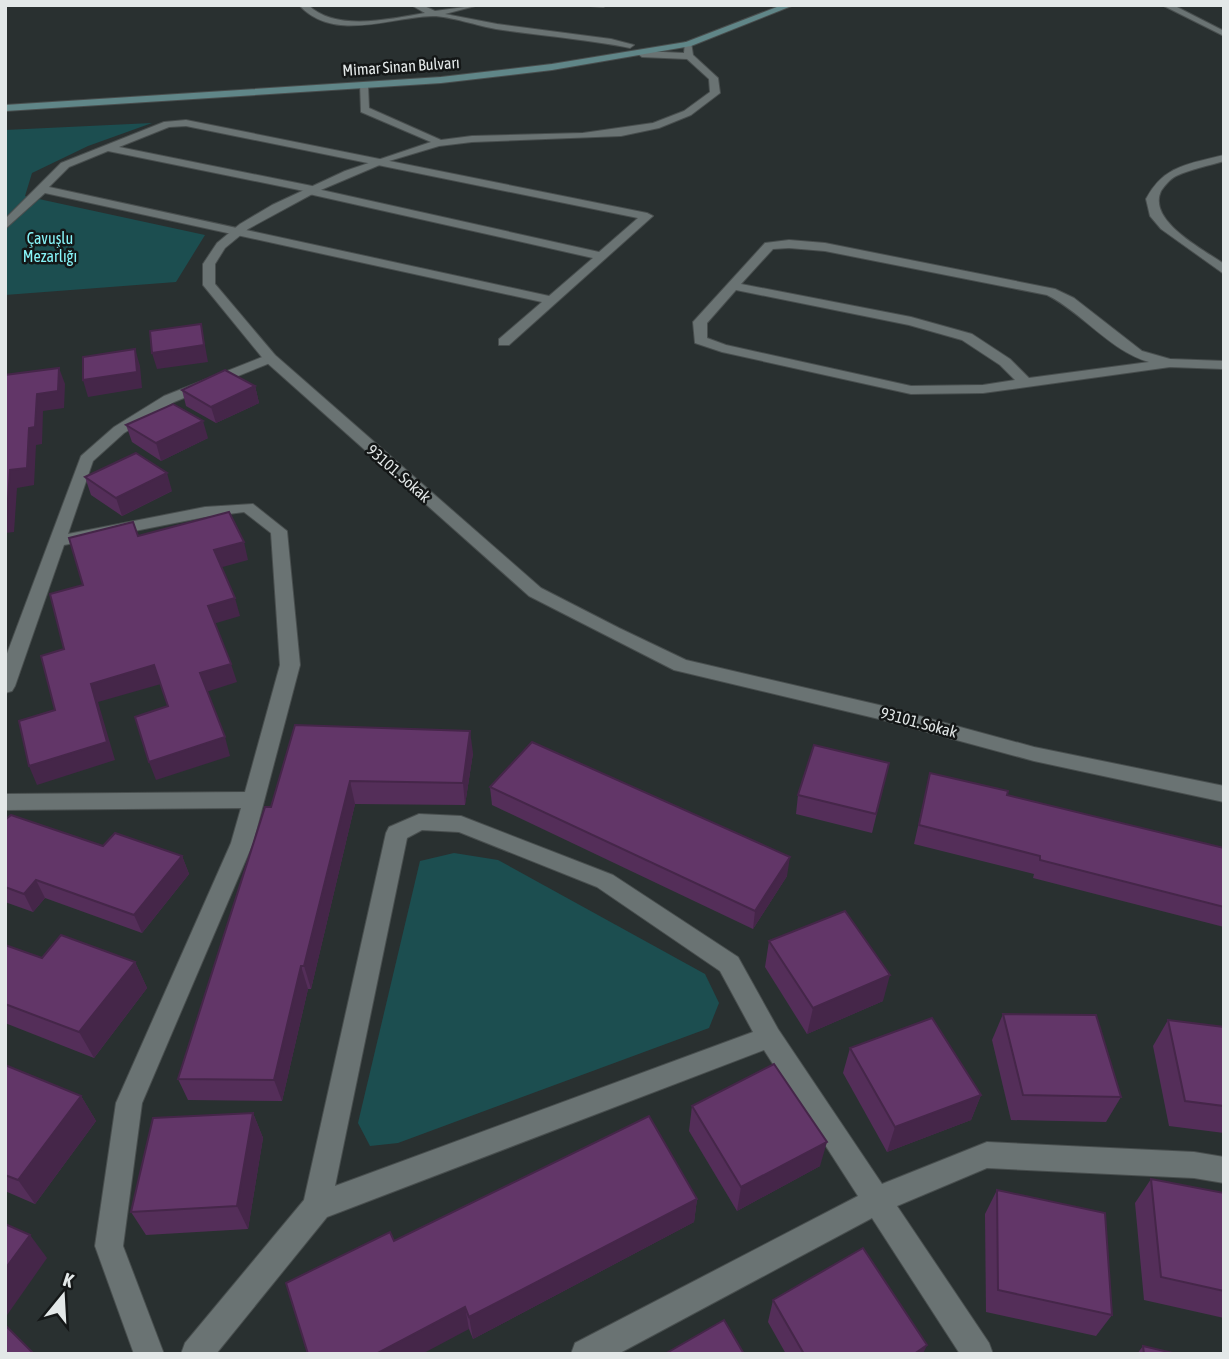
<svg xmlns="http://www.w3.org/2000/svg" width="1229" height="1359" font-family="'Asap Condensed',sans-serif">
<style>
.green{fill:#1c4e50}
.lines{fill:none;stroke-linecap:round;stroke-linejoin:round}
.minor-casing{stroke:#484e4e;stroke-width:2}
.tertiary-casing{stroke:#484e4e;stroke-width:2}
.secondary-casing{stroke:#484e4e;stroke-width:2}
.minor{fill:#6a7373;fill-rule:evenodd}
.tertiary{fill:#6a7373;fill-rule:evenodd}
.secondary{fill:#608688;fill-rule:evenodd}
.wall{fill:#542e59}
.shaded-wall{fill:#452649}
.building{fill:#623668;stroke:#452649;stroke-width:2}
.labels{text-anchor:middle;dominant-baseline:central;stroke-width:5;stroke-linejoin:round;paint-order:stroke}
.far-street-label{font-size:16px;fill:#e3e8e8;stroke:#141717}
.far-park-label{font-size:16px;fill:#88f5f9;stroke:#141717}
</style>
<rect width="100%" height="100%" fill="#293030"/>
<g class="green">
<polygon points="152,123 88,146 32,173 25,196 205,235 176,282 5,295 5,130"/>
<polygon points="454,853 498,860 705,974 719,1003 709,1028 398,1143 370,1146 358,1123 420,861"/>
</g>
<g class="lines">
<defs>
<g id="minor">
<path d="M 299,5 L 308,5 C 336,32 390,19 425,13 L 411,5 L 422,5 L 435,11 L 479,5 L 445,14 L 497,24 L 611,39 L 634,45 L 630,48 C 586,39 541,36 496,29 C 479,26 449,16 433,16 C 390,17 334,43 299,5 Z"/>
<polygon points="578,5 607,5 603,7"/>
<path d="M 186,120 L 647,213 L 653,216 L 509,345 L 499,345 L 499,339 L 542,302 L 45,193 L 5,229 L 5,219 L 61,163 L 164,122 ZM 186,126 L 638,218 L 599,252 L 317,189 L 312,186 L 119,147 L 169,127 ZM 108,151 L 304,191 L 309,194 L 593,258 L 549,296 L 49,187 L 69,167 Z"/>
<path d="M 789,240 L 825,243 L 1055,289 L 1074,298 L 1142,351 L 1170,359 L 1224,361 L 1224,369 L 1170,367 L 983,393 L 911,394 L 722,352 L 695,343 L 693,322 L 765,243 ZM 789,248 L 825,251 L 1047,295 C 1083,313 1110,351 1149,362 L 1029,378 L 1010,359 L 972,334 L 911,317 L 741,284 L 773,249 ZM 736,290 L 909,325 L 962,340 L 1000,365 L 1015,380 L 983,385 L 911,386 L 726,345 L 707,338 L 707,323 Z"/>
<polygon points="270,354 275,355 275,361 174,402 124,433 93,461 68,534 205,507 253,504 287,531 300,665 253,843 142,1103 123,1246 164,1354 134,1354 95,1246 116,1103 231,843 241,808 5,810 5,794 245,792 280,665 271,533 244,512 205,517 64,545 15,686 12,691 5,693 5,659 81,456 114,427 164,396"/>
<path d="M 419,814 L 461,816 L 613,875 L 738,957 L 778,1029 L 882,1184 L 987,1142 L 1194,1152 L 1224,1157 L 1224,1183 L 1194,1178 L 987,1168 L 897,1206 L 989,1343 L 993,1354 L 960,1354 L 872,1218 L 618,1354 L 571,1354 L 575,1343 L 858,1196 L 764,1050 L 327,1217 L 216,1354 L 181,1354 L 185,1343 L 304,1200 L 386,833 L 389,827 ZM 422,830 L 459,832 L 597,887 L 720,971 L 753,1032 L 335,1186 L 407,838 Z"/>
</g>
<g id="tertiary">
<polygon points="1162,5 1173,5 1224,31 1224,36"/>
<polygon points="685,42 691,42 693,55 718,78 720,93 691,115 659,128 621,136 472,142 439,146 389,161 316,192 248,229 225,248 215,264 215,284 275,355 541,588 619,628 686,660 879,705 1034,747 1224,786 1224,802 1034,761 879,719 674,670 529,596 265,361 203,285 203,264 217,243 240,224 272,205 345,171 431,142 361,112 360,83 368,85 369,108 441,140 472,136 583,133 653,123 684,111 710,92 709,79 687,59 642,57 638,54 642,51 684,53"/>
<path d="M 1224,155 L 1224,161 C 1208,166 1191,169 1176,176 C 1170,179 1165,185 1161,191 C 1147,221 1203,249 1224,264 L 1224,274 L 1161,229 L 1150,216 L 1146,199 C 1164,165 1189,164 1224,155 Z"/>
</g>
<polygon id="secondary" points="782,5 794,5 691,46 552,70 441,83 5,111 5,105 441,77 552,64 686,42"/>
</defs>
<use href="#minor" class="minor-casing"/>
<use href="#tertiary" class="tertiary-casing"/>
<use href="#secondary" class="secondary-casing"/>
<use href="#minor" class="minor"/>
<use href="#tertiary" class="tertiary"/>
<use href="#secondary" class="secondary"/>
</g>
<g class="wall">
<polygon points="255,386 259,403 216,423 186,406 182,390"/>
<polygon points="126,425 208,438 161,461 132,442"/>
<polygon points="85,477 172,491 122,516 91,495"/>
<polygon points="295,725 473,753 465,805 355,804 311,989 308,989 282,1101 188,1100 178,1079 271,807"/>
<polygon points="889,763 872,833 796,814 798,795"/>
<polygon points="930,773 1007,795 1224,848 1224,927 1033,878 1034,874 914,844"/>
<polygon points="490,787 787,876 753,929 492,805"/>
<polygon points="5,820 103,846 182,856 189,874 142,933 45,898 33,912 5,902"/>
<polygon points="769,941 883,1001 807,1034 765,967"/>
<polygon points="5,945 42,958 135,962 147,988 94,1058 5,1023"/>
<polygon points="1003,1014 1121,1097 1106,1122 1011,1120 992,1040"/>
<polygon points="1168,1020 1224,1027 1224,1133 1169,1126 1153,1046"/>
<polygon points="850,1048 981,1095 971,1120 887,1152 843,1073"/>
<polygon points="5,1065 81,1096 96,1121 35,1204 5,1191"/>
<polygon points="692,1106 820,1166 737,1211 689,1131"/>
<polygon points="253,1113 263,1138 248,1229 146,1235 131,1212"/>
<polygon points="1151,1179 1224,1193 1224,1318 1144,1300 1135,1203"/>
<polygon points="997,1190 1112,1315 1096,1336 986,1312 985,1214"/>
<polygon points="697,1199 694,1222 473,1339 469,1329 394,1241"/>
<polygon points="773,1300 923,1354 786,1354 768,1322"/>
<polygon points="1143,1346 1177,1354 1137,1354"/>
</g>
<g class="shaded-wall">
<polygon points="201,324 208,362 157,369 152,353"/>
<polygon points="135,349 140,366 142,388 88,397 83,380"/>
<polygon points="59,368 65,384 64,408 43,411 42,444 36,445 34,485 17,488 14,532 5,533 5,515 10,470 29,428 37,394"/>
<polygon points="255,386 259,403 216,423 211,407"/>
<polygon points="203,421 208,438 161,461 156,443"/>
<polygon points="167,473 172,491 122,516 116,498"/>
<polygon points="244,542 248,560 219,568 214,550"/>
<polygon points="235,598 240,616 213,624 208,606"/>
<polygon points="231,664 237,682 206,692 200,673"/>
<polygon points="154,665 161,684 98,702 115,760 37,785 29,766 91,684"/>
<polygon points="470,731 473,753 465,805 463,783"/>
<polygon points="225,737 230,756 156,780 149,762"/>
<polygon points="350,781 355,804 311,989 304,966"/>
<polygon points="182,856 189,874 142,933 134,915"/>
<polygon points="790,857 787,876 753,929 755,911"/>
<polygon points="36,880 45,898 33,912 24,894"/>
<polygon points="135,962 147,988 94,1058 79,1032"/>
<polygon points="301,966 308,989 282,1101 274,1080"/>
<polygon points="890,975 883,1001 807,1034 813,1008"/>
<polygon points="981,1095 971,1120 887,1152 895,1127"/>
<polygon points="81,1096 96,1121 35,1204 18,1180"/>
<polygon points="253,1113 263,1138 248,1229 237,1206"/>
<polygon points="827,1142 820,1166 737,1211 741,1187"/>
<polygon points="697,1199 694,1222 473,1339 469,1317"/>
<polygon points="30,1235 47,1258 5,1318 5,1269"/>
<polygon points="465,1307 469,1329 422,1354 376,1354"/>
<polygon points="927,1345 923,1354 914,1354"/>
</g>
<g class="building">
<polygon points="201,324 204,345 152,353 150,331"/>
<polygon points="135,349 137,372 83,380 83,357"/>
<polygon points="59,368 58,391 37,394 35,427 29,428 27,468 10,470 7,514 5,515 5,375"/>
<polygon points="225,370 255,386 211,407 182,390"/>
<polygon points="173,404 203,421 156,443 126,425"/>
<polygon points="136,453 167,473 116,498 85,477"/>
<polygon points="229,512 244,542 214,550 235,598 208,606 231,664 200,673 225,737 149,762 135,717 168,706 154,665 91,684 107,742 29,766 19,721 55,710 41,656 64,649 50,594 83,585 69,538 133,522 138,536"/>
<polygon points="295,725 470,731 463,783 350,781 304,966 301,966 274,1080 178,1079 265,807 271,807"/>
<polygon points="532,742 790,857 755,911 490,787"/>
<polygon points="814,745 889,763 876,814 798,795"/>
<polygon points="930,773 1008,791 1007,795 1224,848 1224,907 1040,860 1040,856 919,825"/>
<polygon points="11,815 103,846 115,833 182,856 134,915 36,880 24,894 5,887 5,820"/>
<polygon points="845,911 890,975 813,1008 769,941"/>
<polygon points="61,935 135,962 79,1032 5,1004 5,945 42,958"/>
<polygon points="1003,1014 1096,1015 1121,1097 1023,1095"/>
<polygon points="932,1018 981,1095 895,1127 850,1048"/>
<polygon points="1168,1020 1224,1027 1224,1106 1185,1101"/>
<polygon points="774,1064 827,1142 741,1187 692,1106"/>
<polygon points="5,1065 81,1096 18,1180 5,1175"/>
<polygon points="253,1113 237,1206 131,1212 153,1118"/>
<polygon points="649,1116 697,1199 469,1317 465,1307 376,1354 308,1354 286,1283 390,1232 394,1241"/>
<polygon points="1151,1179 1224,1193 1224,1291 1161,1277"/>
<polygon points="997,1190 1105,1213 1112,1315 998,1290"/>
<polygon points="5,1224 30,1235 5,1269"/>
<polygon points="863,1248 927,1345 914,1354 804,1354 773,1300"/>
<polygon points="724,1320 744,1354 665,1354"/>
<polygon points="5,1325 34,1354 5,1354"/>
<polygon points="1143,1346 1177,1354 1144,1354"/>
</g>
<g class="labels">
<g class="far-street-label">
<text transform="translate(401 66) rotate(-4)">Mimar Sinan Bulvarı</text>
<text transform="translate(399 473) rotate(41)">93101. Sokak</text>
<text transform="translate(919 722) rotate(15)">93101. Sokak</text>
</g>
<g class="far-park-label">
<text x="50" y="238">Çavuşlu<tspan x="50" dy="18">Mezarlığı</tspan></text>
</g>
</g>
<rect width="1229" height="1359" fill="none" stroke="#e3e8e8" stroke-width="14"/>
<g transform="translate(63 1296) rotate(18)" stroke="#141717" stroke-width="5" paint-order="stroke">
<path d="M0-5L12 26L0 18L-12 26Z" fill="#e3e8e8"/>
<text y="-10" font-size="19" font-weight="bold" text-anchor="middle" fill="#e3e8e8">K</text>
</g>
</svg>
